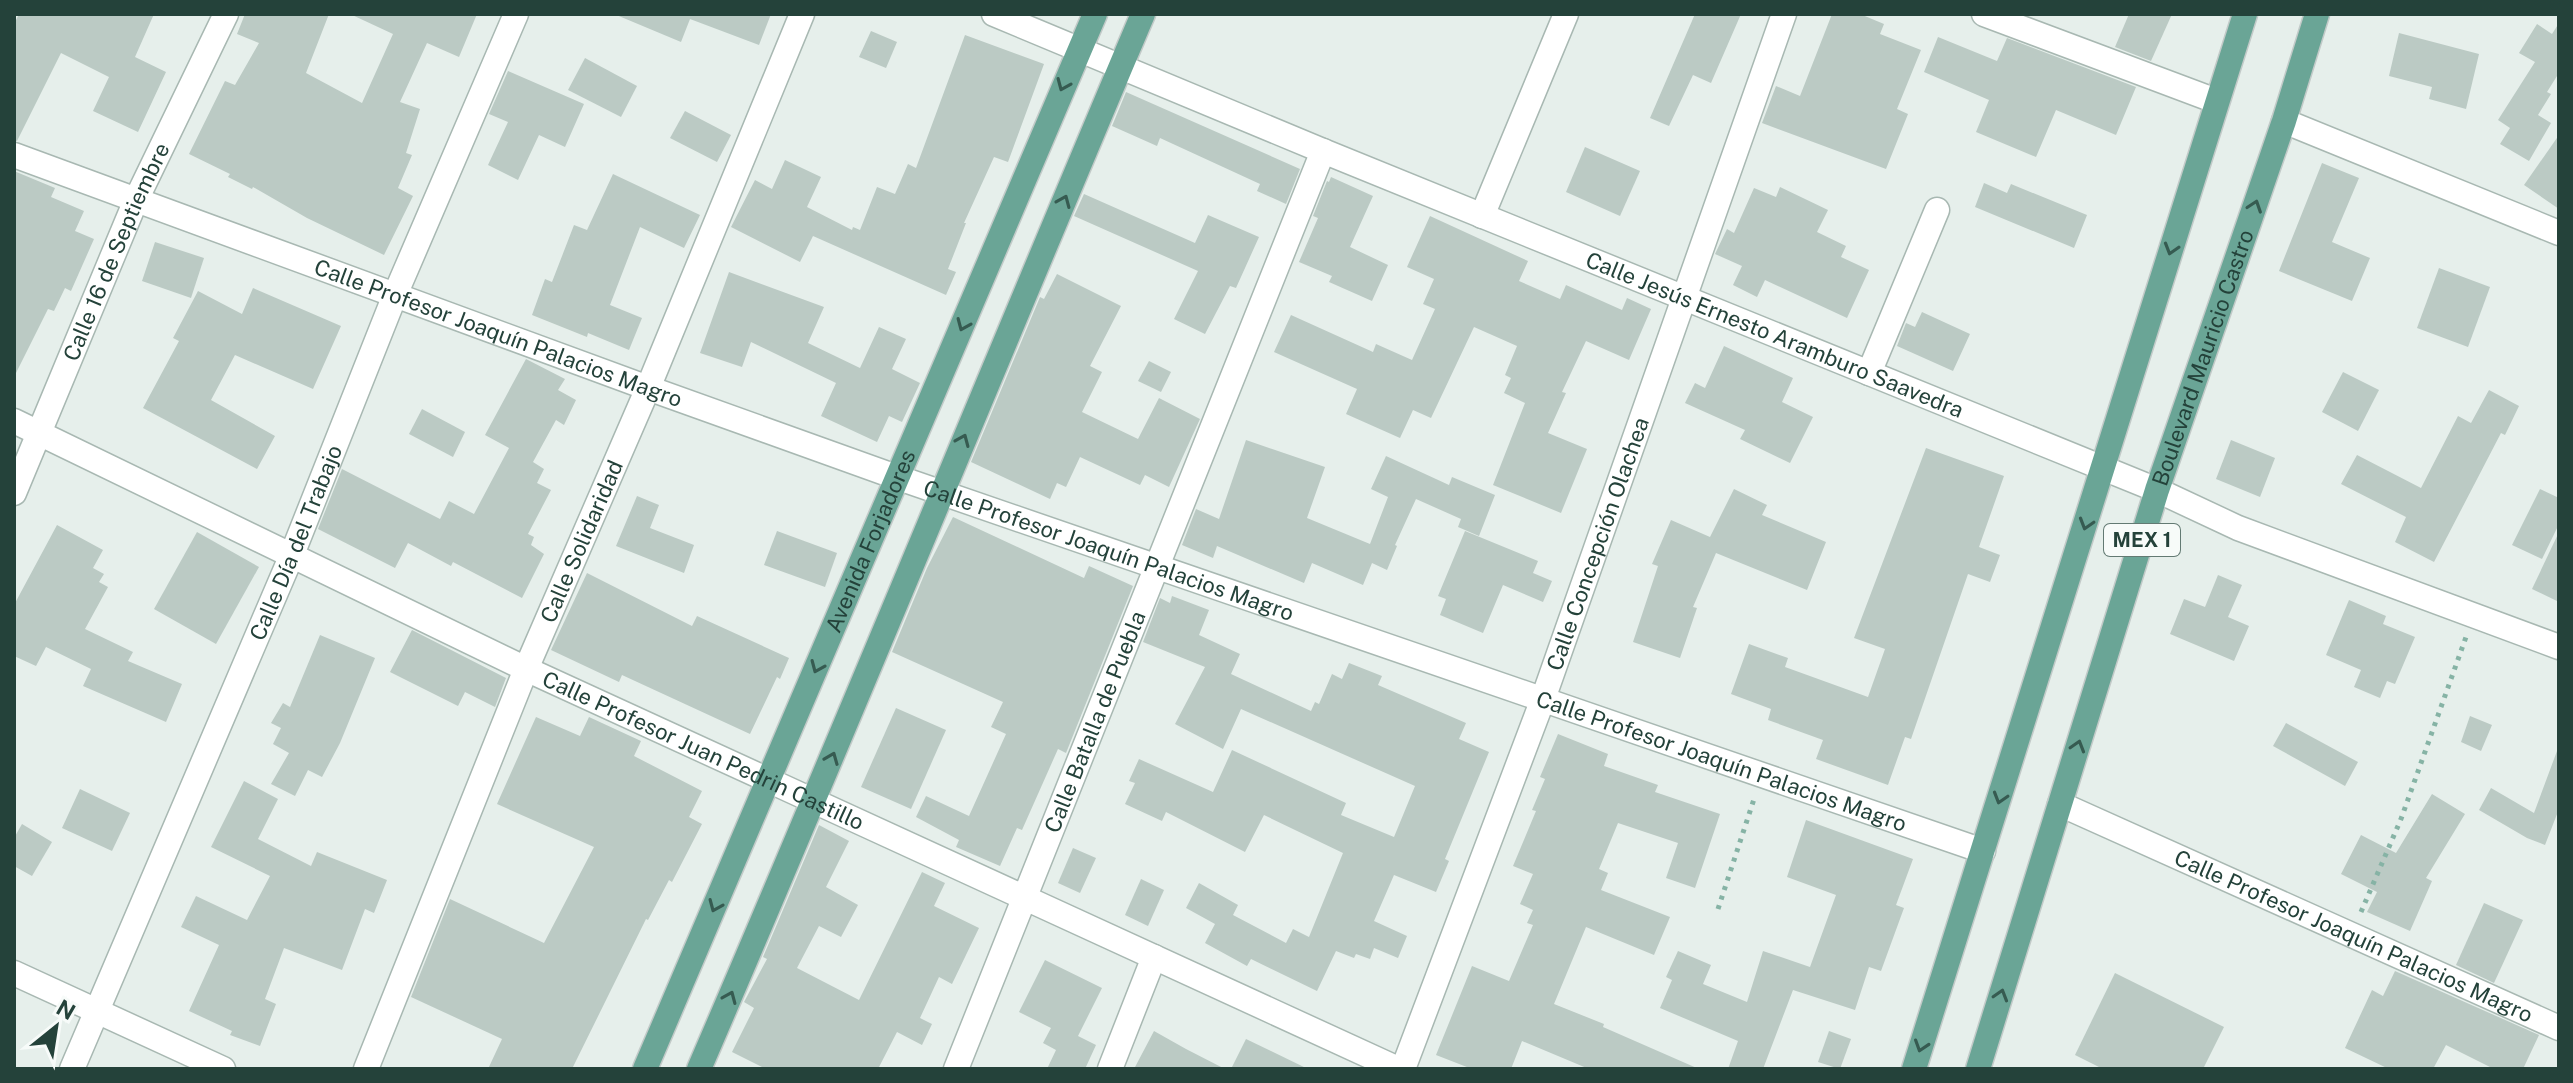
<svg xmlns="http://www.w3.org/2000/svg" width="2573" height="1083" font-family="'Public Sans',sans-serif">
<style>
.building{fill:#bbcac4}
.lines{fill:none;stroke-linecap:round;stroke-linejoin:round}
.minor-casing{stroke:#a8b8b2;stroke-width:27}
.major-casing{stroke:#c2cac8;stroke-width:27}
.path{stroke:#86b3a5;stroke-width:5;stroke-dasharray:4 6;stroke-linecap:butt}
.minor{stroke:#fff;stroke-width:24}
.major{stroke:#6aa596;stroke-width:24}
.oneway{stroke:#365b51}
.labels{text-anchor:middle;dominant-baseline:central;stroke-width:8;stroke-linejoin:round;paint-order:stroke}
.shield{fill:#f7fbf9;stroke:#637a73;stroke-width:2}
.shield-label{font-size:20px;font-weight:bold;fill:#24423a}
.street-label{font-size:22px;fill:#24423a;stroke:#f7fbf9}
</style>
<rect width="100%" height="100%" fill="#e6efeb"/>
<g class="building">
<polygon points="19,14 154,14 135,57 166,72 138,132 93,111 109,77 61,53 17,141 14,140 14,24"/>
<polygon points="245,14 329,14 306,73 362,103 393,34 350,14 477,14 459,57 427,43 400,102 420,109 406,153 412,155 398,188 413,196 384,255 307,218 253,187 252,189 228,177 230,174 189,154 225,81 235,85 259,43 237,34"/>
<polygon points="614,14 771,14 759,45 690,19 681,42"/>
<polygon points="1695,14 1741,14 1711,83 1693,75 1669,126 1650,118"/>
<polygon points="1832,14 1860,14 1884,24 1880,34 1921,50 1897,109 1908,114 1886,169 1762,123 1776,86 1800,96"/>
<polygon points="2129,14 2172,14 2151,61 2115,47"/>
<polygon points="2559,23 2559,78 2557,76 2547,92 2551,94 2538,115 2551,123 2529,161 2500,144 2510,128 2498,120 2535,62 2519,53 2537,24 2552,34"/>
<polygon points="871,31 897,42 886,68 859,57"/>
<polygon points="2399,33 2479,54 2466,109 2429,99 2432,87 2389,76"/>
<polygon points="965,35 1044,64 1008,162 994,157 964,223 966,223 948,269 956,272 946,295 813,236 800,262 731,227 755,180 772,189 785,160 821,177 807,207 852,230 853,227 860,230 877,187 895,194 908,164 916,168"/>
<polygon points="1938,37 1997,61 2007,38 2136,87 2116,135 2056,110 2036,157 1976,132 1989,100 1924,72"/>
<polygon points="585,58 637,86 621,117 568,90"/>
<polygon points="508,71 584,104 565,147 539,135 518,180 488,165 508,122 489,114"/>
<polygon points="1126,92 1300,169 1286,204 1257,191 1260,184 1160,138 1157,146 1112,126"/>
<polygon points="685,111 731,135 717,162 670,138"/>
<polygon points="2559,135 2559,209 2524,185"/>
<polygon points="1585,147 1640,171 1620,216 1566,192"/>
<polygon points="2322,163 2359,178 2332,242 2370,258 2352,301 2279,271"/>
<polygon points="14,171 55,188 51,197 84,211 75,231 94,239 71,291 65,288 54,311 48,309 14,377"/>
<polygon points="613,174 700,215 684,248 640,227 610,305 642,318 629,350 588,333 587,337 532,315 545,279 552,282 574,225 587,230"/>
<polygon points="1331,177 1373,196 1350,247 1388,265 1372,301 1329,282 1332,276 1299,262 1318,218 1313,216 1327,181 1329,182"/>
<polygon points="1984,183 2007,193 2011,184 2087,215 2074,248 1975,207"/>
<polygon points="1780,187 1828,210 1817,232 1846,246 1841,257 1869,270 1847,318 1765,280 1757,297 1733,285 1742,266 1715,254 1727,229 1734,233 1754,188 1776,197"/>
<polygon points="1084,194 1195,243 1208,215 1259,237 1236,288 1230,286 1205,334 1174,319 1198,271 1074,216"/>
<polygon points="1430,216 1528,261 1519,281 1560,299 1566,285 1622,310 1627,298 1651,309 1629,360 1586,341 1562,392 1566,393 1548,433 1587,449 1561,513 1493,485 1525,403 1504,393 1511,378 1505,375 1517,346 1474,327 1431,418 1413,410 1400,438 1346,414 1357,389 1274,352 1291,315 1373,352 1376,344 1412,360 1435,309 1423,304 1434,279 1407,267"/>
<polygon points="155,242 204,258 191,298 142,281"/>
<polygon points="2439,268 2490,287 2468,347 2417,328"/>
<polygon points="729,272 824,307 808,343 860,368 879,327 906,339 892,369 920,383 902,422 889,416 877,442 821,416 836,383 751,342 742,367 700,353"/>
<polygon points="1057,274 1121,306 1090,366 1102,372 1082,412 1138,439 1159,398 1200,419 1169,487 1145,475 1140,485 1080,457 1066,487 1057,483 1050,499 971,462 1040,297 1044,299"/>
<polygon points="253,288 341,326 313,389 235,355 211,400 275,436 257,469 143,408 179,341 173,338 198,291 242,314"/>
<polygon points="1922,312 1970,334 1953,371 1897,346 1906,323 1915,327"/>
<polygon points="1724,346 1793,378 1782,402 1813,417 1790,463 1740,439 1745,430 1685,403 1695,383 1705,388"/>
<polygon points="526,359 565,379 558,390 576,400 564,425 556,420 533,462 544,469 537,483 551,490 528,534 534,537 531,545 544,554 522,598 453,562 451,566 408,543 395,568 318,529 342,469 440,519 449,501 474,514 509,448 485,435"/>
<polygon points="1149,361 1171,372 1161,392 1138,381"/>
<polygon points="2343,372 2379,390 2358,431 2322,412"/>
<polygon points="2489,390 2519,406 2505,435 2501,433 2434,562 2395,542 2406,517 2341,484 2357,455 2421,488 2458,416 2471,423"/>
<polygon points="422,409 465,432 453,457 409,434"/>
<polygon points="1246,440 1325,467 1307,518 1370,544 1388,497 1371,489 1386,456 1449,485 1452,477 1495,495 1479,536 1458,527 1461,519 1416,499 1395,545 1397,546 1387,570 1372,563 1363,585 1312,563 1304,583 1217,546 1213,558 1182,545 1196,509 1219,519"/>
<polygon points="2231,440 2275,458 2260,497 2216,479"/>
<polygon points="1926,448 2004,476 1979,547 2000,555 1990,582 1968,574 1911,739 1905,737 1888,785 1816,759 1823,740 1768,720 1771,709 1731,694 1749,644 1788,658 1785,667 1868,697 1885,649 1854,638"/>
<polygon points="1734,489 1767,505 1762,515 1826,542 1807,590 1716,553 1693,607 1697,608 1680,658 1633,642 1658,566 1652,564 1671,520 1710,537"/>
<polygon points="2540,489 2559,498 2559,524 2542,559 2512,545"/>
<polygon points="637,496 659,505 650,528 694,545 684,573 616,546"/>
<polygon points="953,517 1084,578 1089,566 1133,586 1066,753 1058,749 1022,830 1017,828 1000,866 956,847 959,840 916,817 926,796 969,816 1006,734 991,727 1003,702 892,652 927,568"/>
<polygon points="57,525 103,550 93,568 104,574 99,582 108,587 85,629 133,652 128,661 182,684 166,722 83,686 91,669 46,647 36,666 14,656 14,605"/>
<polygon points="777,531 837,553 825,587 764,565"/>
<polygon points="1465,531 1538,561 1533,573 1552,581 1543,602 1503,585 1483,633 1440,615 1446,599 1438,596"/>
<polygon points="197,532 259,567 216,644 154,609"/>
<polygon points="2559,532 2559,602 2532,589"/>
<polygon points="587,573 692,626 697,616 789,658 780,679 777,677 750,734 622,675 619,682 551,650"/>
<polygon points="2218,575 2242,585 2228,617 2249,626 2234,661 2170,634 2184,599 2205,607"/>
<polygon points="1172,596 1209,610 1199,635 1240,654 1231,674 1311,711 1315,702 1319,704 1332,674 1342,679 1349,663 1382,676 1378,685 1466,723 1459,739 1489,752 1445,859 1449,861 1436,892 1394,875 1374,921 1407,936 1398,958 1374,948 1370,959 1356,954 1354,958 1336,951 1317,991 1251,959 1247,966 1205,943 1215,924 1186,908 1199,883 1238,905 1233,915 1286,943 1293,929 1309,937 1343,853 1264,815 1245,852 1166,812 1162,821 1125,804 1135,783 1129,781 1139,759 1213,792 1232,750 1346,803 1341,815 1394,837 1415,786 1241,709 1223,749 1175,724 1205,667 1143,642 1160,598 1170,603"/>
<polygon points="2349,600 2386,616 2383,624 2415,637 2395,684 2387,681 2380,698 2354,687 2361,670 2326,655"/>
<polygon points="412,630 506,678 495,707 465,692 458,706 390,672"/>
<polygon points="320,635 375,658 340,743 322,777 308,770 295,796 271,784 289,753 273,744 281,728 271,723 283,703 290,707"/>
<polygon points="896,708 946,730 911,809 861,787"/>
<polygon points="2470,716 2492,725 2481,751 2461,742"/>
<polygon points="536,717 580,736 589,717 641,741 634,756 702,791 689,817 702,824 672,882 669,880 648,920 646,919 572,1069 488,1069 502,1039 411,997 450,899 544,943 594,847 497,804"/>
<polygon points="2286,723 2358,762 2345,786 2273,746"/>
<polygon points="1558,734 1608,754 1604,766 1658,785 1655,792 1720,814 1695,888 1666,878 1678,843 1618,823 1599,869 1608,873 1601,890 1670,917 1654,955 1586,927 1554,1004 1604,1024 1603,1027 1699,1069 1589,1069 1522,1041 1511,1069 1472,1069 1436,1055 1472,966 1509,981 1533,925 1527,923 1533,910 1520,904 1533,874 1513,866 1536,811 1532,810 1545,779 1540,777"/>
<polygon points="2557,751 2559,752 2559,809 2545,845 2527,838 2479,810 2491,788 2534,813"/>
<polygon points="244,781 278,799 258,839 311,866 317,852 387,880 374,913 365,909 342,970 284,948 265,999 276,1004 260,1046 230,1035 232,1031 189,1011 219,945 181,927 196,896 247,920 270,876 211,847"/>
<polygon points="80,789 130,813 112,851 62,828"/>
<polygon points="2432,794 2465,814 2426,878 2432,881 2410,931 2367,912 2377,892 2341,874 2361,835 2396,853"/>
<polygon points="1806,820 1913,859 1896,905 1904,908 1881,971 1869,967 1855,1010 1793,990 1763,1069 1728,1069 1738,1041 1660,1008 1672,980 1666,977 1678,951 1711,965 1703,984 1747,1002 1763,951 1810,967 1836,895 1787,877"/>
<polygon points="22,824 52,842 32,876 14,866 14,838"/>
<polygon points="819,825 849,841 826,887 858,905 841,937 819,926 797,968 859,1000 922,872 945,883 934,906 979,928 952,984 939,977 920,1018 932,1024 922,1045 897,1032 878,1069 766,1069 732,1052 754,1008 744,1002 767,959 763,957"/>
<polygon points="1073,848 1096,858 1080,893 1058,883"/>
<polygon points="1141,879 1164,890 1148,926 1125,915"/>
<polygon points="2484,903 2523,920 2494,983 2456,965"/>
<polygon points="1045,960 1102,988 1078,1036 1096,1045 1085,1069 1047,1069 1056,1050 1043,1043 1051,1028 1019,1012"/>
<polygon points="2395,971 2539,1035 2523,1069 2494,1069 2446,1045 2433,1069 2389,1069 2345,1048 2372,990 2383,996"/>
<polygon points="2115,973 2224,1027 2203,1069 2103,1069 2075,1055"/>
<polygon points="1154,1031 1186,1049 1225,1069 1134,1069"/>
<polygon points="1829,1031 1851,1039 1840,1069 1818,1062"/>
<polygon points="1246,1039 1308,1069 1231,1069"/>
</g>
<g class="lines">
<defs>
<g id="minor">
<path id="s1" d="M 994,14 L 1323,151 L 2157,490 L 2238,528 L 2559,647"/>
<polyline points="1984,14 2216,101"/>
<polyline points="2284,121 2559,233"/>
<path id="s2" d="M 14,155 L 648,388 L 899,478 L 1983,851"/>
<polyline points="1482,216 1566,14"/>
<polyline points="1869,373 1937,210"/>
<path id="s3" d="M 14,421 L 526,669 L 1398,1069"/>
<path id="s4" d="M 14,493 L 136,200 L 226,14"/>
<path id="s5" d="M 2060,804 L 2559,1028"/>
<polyline points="14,973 223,1069"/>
<path id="s6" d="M 72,1069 L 291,557 L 395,295 L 516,14"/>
<path id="s7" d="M 366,1069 L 526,669 L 648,388 L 802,14"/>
<path id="s8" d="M 956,1069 L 1323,151"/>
<polyline points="1110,1069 1154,957"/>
<path id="s9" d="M 1403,1069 L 1543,699 L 1784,14"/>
</g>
<g id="major">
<path id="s10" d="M 645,1069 L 1095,14"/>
<path d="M 699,1069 C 850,719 994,365 1143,14"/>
<polyline points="1914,1069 2245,14"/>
<path id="s11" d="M 1978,1069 L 2157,490 L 2284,121 L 2317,14"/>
</g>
</defs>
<use href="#minor" class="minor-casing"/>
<use href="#major" class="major-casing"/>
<g class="path">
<polyline points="1718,909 1754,799"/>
<polyline points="2361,912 2401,819 2466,637"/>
</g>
<use href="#minor" class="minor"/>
<use href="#major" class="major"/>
</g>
<defs><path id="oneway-chevron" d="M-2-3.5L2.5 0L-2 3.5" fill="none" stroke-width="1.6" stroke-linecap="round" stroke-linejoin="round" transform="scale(2)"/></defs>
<g class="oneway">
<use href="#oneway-chevron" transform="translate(1063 85) rotate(113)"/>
<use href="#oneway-chevron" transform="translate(1064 201) rotate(-67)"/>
<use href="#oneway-chevron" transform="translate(2255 206) rotate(-71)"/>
<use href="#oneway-chevron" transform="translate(2171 249) rotate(107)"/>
<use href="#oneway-chevron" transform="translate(963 325) rotate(113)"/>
<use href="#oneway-chevron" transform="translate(963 440) rotate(-67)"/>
<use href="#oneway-chevron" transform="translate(2086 524) rotate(107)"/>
<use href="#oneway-chevron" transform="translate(817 667) rotate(113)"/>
<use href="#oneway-chevron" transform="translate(2078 746) rotate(-73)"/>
<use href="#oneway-chevron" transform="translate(832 758) rotate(-68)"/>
<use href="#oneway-chevron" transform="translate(2000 798) rotate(107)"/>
<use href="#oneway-chevron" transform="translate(715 906) rotate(113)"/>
<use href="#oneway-chevron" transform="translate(2001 995) rotate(-73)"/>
<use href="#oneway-chevron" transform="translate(730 997) rotate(-67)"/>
<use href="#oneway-chevron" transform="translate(1921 1046) rotate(108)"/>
</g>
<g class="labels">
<rect class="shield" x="2104" y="524" width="76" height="32" rx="6"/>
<g class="shield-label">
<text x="2142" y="540">MEX 1</text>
</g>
<g class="street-label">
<text stroke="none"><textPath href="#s4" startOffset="262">Calle 16 de Septiembre</textPath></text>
<text stroke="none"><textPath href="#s2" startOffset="516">Calle Profesor Joaquín Palacios Magro</textPath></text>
<text stroke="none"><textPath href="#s1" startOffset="844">Calle Jesús Ernesto Aramburo Saavedra</textPath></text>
<text stroke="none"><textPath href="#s11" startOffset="746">Boulevard Mauricio Castro</textPath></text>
<text stroke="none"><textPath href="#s7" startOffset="570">Calle Solidaridad</textPath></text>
<text stroke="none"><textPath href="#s6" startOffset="572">Calle Día del Trabajo</textPath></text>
<text stroke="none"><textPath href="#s10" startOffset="574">Avenida Forjadores</textPath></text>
<text stroke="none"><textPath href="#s9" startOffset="560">Calle Concepción Olachea</textPath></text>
<text stroke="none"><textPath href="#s2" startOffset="1164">Calle Profesor Joaquín Palacios Magro</textPath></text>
<text stroke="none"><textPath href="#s8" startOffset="374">Calle Batalla de Puebla</textPath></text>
<text stroke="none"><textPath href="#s3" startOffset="764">Calle Profesor Juan Pedrin Castillo</textPath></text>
<text stroke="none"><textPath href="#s2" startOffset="1812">Calle Profesor Joaquín Palacios Magro</textPath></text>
<text stroke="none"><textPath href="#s5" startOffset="322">Calle Profesor Joaquín Palacios Magro</textPath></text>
</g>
</g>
<rect width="2573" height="1083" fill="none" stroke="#24423a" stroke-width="32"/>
<g transform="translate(56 1027) rotate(30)" stroke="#f7fbf9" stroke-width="6" paint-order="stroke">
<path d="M0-6L14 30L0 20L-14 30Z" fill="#24423a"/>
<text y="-12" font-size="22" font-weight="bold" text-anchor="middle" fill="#24423a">N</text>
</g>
</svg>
